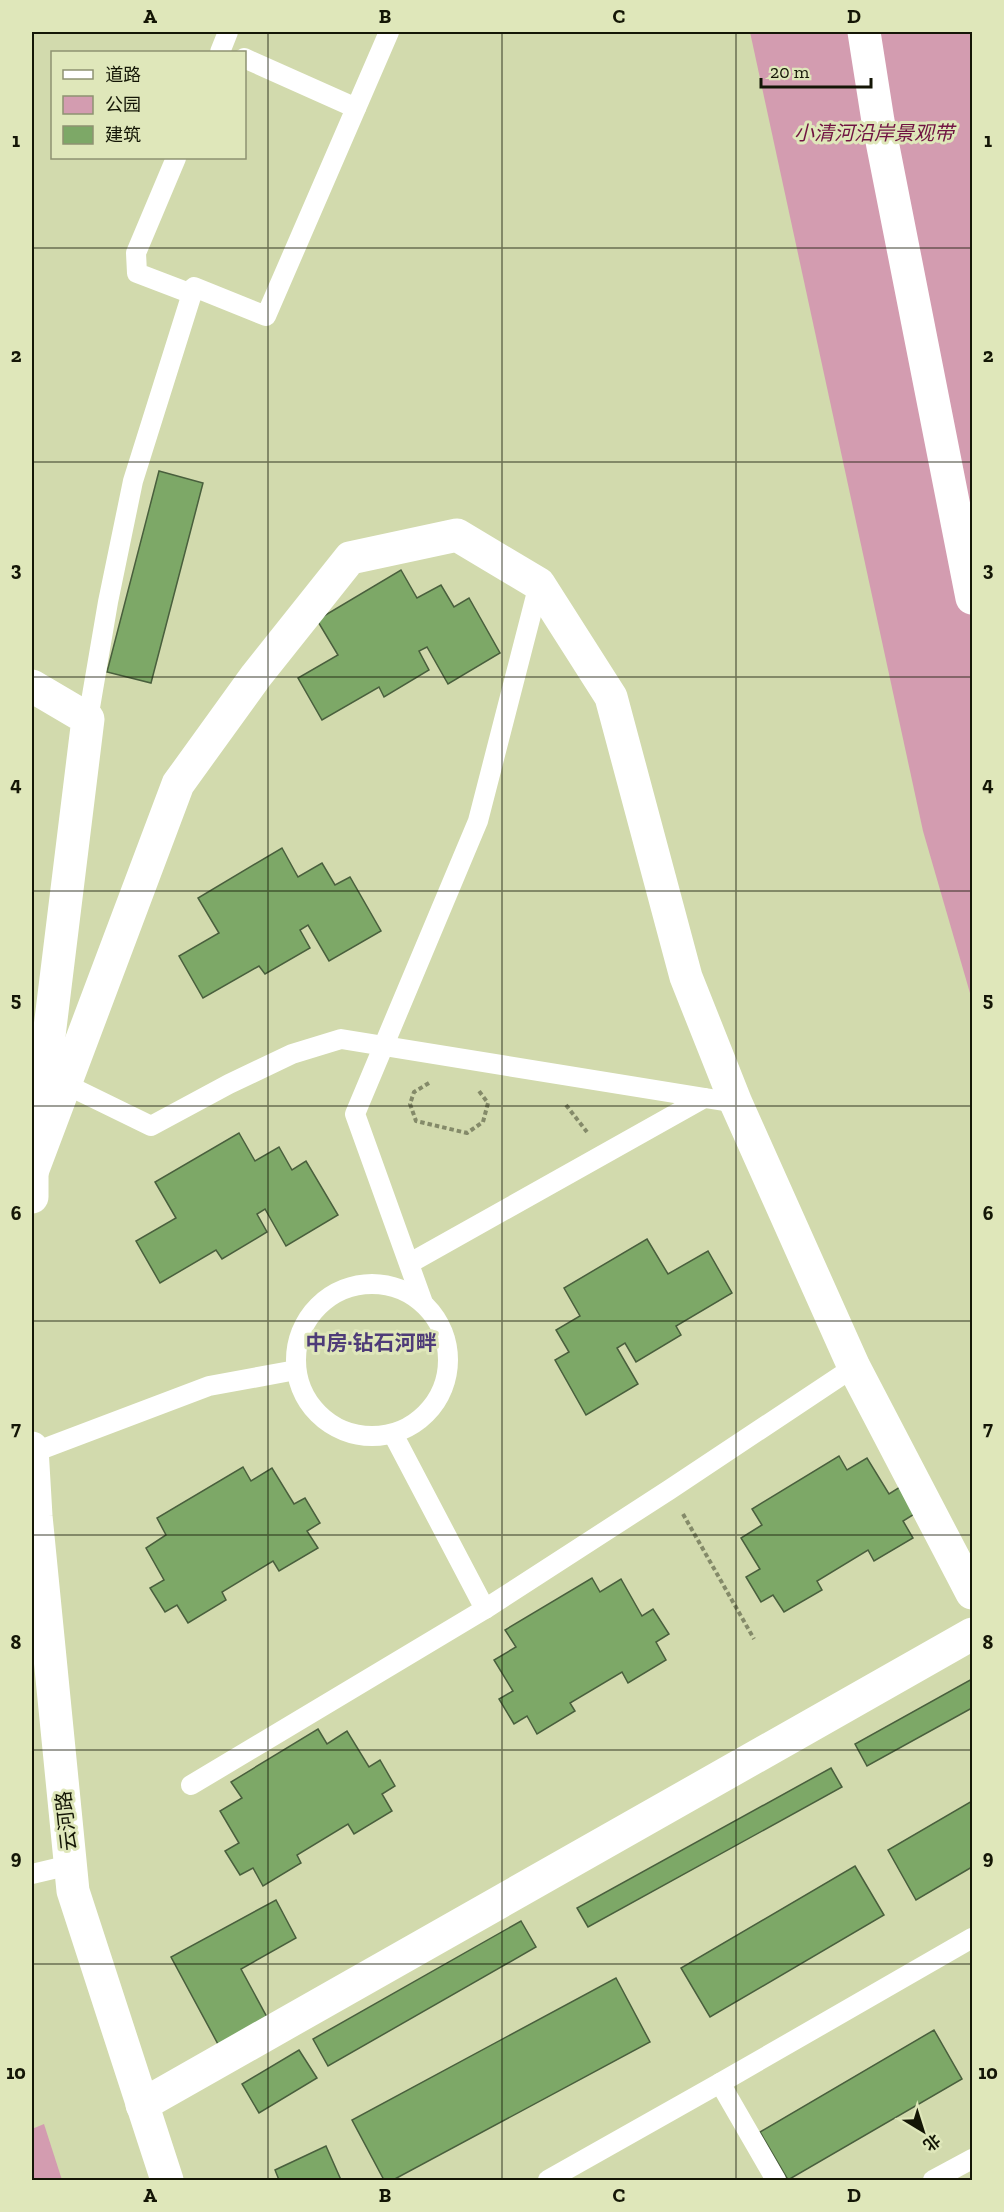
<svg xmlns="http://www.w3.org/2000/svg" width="1004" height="2212" font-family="'Zilla Slab','Noto Sans SC',serif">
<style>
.green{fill:#d39cb0}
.building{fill:#7da867;stroke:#495f3d;stroke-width:1.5}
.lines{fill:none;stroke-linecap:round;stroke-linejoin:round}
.path{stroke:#848a69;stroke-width:4;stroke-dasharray:4.5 3;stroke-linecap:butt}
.service{stroke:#fff;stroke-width:20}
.minor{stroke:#fff;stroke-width:33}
.tertiary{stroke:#fff;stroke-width:33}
.grid{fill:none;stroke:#141606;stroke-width:1.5;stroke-opacity:0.55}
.labels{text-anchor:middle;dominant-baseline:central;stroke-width:6;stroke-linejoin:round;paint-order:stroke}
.park-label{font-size:20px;font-style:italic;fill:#701342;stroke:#dfe7ba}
.street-label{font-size:20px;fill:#141606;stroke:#dfe7ba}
.neighbourhood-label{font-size:21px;font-weight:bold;fill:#4e3c78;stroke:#dfe7ba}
.neatline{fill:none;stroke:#141606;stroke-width:2}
.grid-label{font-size:20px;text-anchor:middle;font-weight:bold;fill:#141606}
</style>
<rect width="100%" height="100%" fill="#d2daad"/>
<g class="green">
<polygon points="750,32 972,32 972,1000 923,831"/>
<polygon points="44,2124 62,2180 32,2180 32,2129"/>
</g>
<g class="building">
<polygon points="159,471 203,483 151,683 107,672"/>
<polygon points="401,570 417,598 441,585 454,607 469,598 500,653 448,684 427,647 419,651 429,670 384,697 379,687 322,720 298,678 338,655 317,620"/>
<polygon points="282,848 298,877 322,863 335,885 350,877 381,931 329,961 308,925 300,930 310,948 265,974 259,966 203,998 179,956 219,933 198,898"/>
<polygon points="239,1133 255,1161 279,1147 292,1170 306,1161 338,1215 286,1246 265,1209 257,1214 267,1232 222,1259 216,1250 160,1283 136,1241 176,1218 155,1182"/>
<polygon points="647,1239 668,1274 708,1251 732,1293 676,1326 681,1335 636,1362 625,1343 617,1348 638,1384 586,1415 555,1360 569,1352 556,1330 580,1316 564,1288"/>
<polygon points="839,1456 847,1470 867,1458 889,1494 900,1487 916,1513 903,1521 913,1538 874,1561 868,1550 817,1581 822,1590 784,1612 773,1595 761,1602 746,1577 760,1569 741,1538 762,1525 752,1509"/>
<polygon points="243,1467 251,1481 272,1468 294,1504 305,1498 320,1523 307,1531 318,1548 279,1571 273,1561 222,1592 226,1600 188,1623 177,1605 165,1612 150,1588 164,1580 146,1548 166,1535 157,1518"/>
<polygon points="592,1578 600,1592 621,1579 642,1616 653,1609 669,1634 656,1642 666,1660 628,1683 622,1672 570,1703 575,1711 537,1734 527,1716 514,1724 499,1699 513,1691 494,1660 516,1647 505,1630"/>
<polygon points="972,1679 972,1708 867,1766 855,1744"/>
<polygon points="318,1729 327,1744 347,1731 369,1767 380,1760 395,1786 382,1794 392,1811 354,1834 348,1824 297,1855 301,1863 263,1886 253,1868 240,1875 225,1851 239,1843 220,1811 242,1798 231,1782"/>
<polygon points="831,1768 842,1787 588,1927 577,1908"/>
<polygon points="972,1801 972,1867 916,1900 888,1850"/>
<polygon points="855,1866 884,1915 710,2017 681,1968"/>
<polygon points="276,1900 296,1938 241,1969 268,2019 219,2046 171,1957"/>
<polygon points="521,1921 536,1947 328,2066 313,2039"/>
<polygon points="616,1978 650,2042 393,2180 384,2180 352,2120"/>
<polygon points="934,2030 962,2079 788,2180 760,2132"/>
<polygon points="299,2050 317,2078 259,2113 242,2084"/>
<polygon points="326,2146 341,2180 279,2180 275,2170"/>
</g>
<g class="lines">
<g class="path">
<polyline points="429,1083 414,1092 410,1104 416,1121 467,1133 483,1122 488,1103 479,1091"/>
<polyline points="566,1105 587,1132"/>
<polyline points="683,1514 754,1639"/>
</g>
<g class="service">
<polyline points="220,52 228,32"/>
<polyline points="244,58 356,108"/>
<polyline points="176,158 136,253 137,273 192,294"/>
<polyline points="88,719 108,602 133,481 194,287 266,316 389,32"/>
<polyline points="65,1084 151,1126 229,1084 292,1054 341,1039 736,1103"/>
<polyline points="410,1263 704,1098"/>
<circle cx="372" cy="1360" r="76"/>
<polyline points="423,1303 355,1114 478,821 539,584"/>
<polyline points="393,1434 485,1609 669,1490 854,1367"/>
<polyline points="32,1453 209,1386 296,1370"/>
<polyline points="191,1785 485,1609"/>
<polyline points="32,1874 70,1865"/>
<polyline points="720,2083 972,1938"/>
<polyline points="548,2180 720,2083 776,2180"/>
<polyline points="933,2180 972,2159"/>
</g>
<g class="minor">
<polyline points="864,32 878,121 972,598"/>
<polyline points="32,686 88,719 39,1117"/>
<polyline points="32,1172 178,784 256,676 350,558 457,535 539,584 611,697 686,977 736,1103 854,1367 972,1593"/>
<polyline points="142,2105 972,1634"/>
</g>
<g class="tertiary">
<polyline points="32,1172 32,1197"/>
<polyline points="32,1448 36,1516 73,1891 167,2180"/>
</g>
</g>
<path class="grid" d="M 268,32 L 268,2180M 502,32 L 502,2180M 736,32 L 736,2180M 32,248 L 972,248M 32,462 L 972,462M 32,677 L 972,677M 32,891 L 972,891M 32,1106 L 972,1106M 32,1321 L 972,1321M 32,1535 L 972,1535M 32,1750 L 972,1750M 32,1964 L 972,1964"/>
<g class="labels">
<g class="park-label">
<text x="874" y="133">小清河沿岸景观带</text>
</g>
<g class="street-label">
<text transform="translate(66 1821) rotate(-96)">云河路</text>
</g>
<g class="neighbourhood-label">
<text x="371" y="1342">中房·钻石河畔</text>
</g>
</g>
<rect width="1004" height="2212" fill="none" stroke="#dfe7ba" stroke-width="66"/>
<rect x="51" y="51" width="195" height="108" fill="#dfe7ba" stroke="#8e9372" stroke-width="1.5"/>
<rect x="63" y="70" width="30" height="9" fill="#ffffff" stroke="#8e9372" stroke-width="1.5"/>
<text x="105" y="81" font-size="18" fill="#141606">道路</text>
<rect x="63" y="96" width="30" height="18" fill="#d39cb0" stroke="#8e9372" stroke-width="1.5"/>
<text x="105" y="111" font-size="18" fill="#141606">公园</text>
<rect x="63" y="126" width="30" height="18" fill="#7da867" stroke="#8e9372" stroke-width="1.5"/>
<text x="105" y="141" font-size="18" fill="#141606">建筑</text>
<g transform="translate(923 2131) rotate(142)" stroke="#dfe7ba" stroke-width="4.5" paint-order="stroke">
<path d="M0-4.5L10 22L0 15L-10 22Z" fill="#141606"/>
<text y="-9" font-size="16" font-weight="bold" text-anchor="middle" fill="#141606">北</text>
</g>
<path d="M761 78v9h110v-9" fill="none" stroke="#141606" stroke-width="3"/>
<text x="770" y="78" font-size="18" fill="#141606" stroke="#dfe7ba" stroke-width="4.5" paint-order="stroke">20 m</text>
<rect x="33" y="33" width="938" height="2146" class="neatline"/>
<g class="grid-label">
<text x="150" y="23">A</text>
<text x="385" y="23">B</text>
<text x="619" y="23">C</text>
<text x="854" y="23">D</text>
<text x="16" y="147">1</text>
<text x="988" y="147">1</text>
<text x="16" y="362">2</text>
<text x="988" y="362">2</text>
<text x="16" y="576">3</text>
<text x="988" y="576">3</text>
<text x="16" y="791">4</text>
<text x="988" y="791">4</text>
<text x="16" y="1006">5</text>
<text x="988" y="1006">5</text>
<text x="16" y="1220">6</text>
<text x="988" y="1220">6</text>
<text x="16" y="1435">7</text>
<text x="988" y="1435">7</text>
<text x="16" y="1649">8</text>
<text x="988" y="1649">8</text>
<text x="16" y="1864">9</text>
<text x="988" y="1864">9</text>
<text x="16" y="2079">10</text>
<text x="988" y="2079">10</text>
<text x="150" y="2202">A</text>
<text x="385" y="2202">B</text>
<text x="619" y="2202">C</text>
<text x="854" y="2202">D</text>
</g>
</svg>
